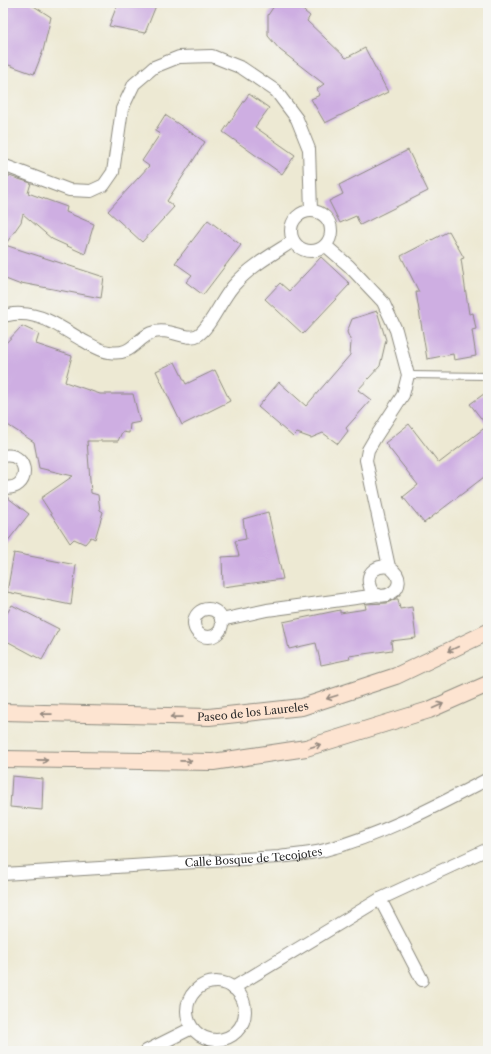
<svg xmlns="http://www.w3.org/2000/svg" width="491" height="1054" font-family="'Libre Caslon Text',serif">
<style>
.building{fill:#ceaee2}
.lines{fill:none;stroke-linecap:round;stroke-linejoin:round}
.service-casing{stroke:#8c8a7f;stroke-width:8}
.minor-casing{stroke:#8c8a7f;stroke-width:14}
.secondary-casing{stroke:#8c8a7f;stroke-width:18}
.service{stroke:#fff;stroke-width:6}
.minor{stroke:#fff;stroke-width:12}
.secondary{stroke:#fde4d1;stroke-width:16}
.oneway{stroke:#94887e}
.labels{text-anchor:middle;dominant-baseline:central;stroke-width:3;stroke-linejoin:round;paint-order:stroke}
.street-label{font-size:11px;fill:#2b2b2b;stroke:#f6f6f2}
</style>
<rect width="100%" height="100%" fill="#f6f6f2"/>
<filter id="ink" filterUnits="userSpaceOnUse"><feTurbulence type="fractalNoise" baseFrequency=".025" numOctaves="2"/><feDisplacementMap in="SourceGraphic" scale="8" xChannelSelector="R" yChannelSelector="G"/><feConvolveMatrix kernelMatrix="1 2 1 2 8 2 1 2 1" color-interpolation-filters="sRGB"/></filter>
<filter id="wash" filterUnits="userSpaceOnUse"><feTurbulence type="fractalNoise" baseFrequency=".012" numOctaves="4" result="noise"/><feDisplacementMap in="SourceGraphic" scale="16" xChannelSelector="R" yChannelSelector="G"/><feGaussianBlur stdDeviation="0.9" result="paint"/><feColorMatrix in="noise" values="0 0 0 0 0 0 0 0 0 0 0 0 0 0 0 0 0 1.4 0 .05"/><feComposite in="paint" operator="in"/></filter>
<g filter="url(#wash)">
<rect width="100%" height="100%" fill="#ede9d3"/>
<g id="blocks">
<g class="building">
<polygon points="3,3 29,3 51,17 43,51 34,74 3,63"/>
<polygon points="118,3 157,3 145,33 109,26"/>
<polygon points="276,3 294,3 310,16 307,21 346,58 365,48 388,92 325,123 311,99 320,95 317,89 324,84 280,50 268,36 268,15"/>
<polygon points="249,94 269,108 255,127 295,155 282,174 223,132"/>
<polygon points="165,115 205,142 167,201 174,207 142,242 108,211 149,166 142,161 160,134 155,131"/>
<polygon points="408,150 428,191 360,225 356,216 340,223 329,201 343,194 339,185"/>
<polygon points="3,174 31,183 28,193 67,207 66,212 94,224 85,254 52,239 23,214 21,222 5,245 104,277 101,298 21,283 21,285 3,278"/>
<polygon points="208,220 241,245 203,295 186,282 192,275 175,263"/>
<polygon points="449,231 464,258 461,259 469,314 473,313 476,329 472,330 476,356 454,360 453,354 427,359 416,292 419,292 401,256"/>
<polygon points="321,257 350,284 303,334 265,299 280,283 289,291"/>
<polygon points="377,311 386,340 380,366 358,390 371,400 346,428 348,431 338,444 323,433 311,438 297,433 293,437 258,407 279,382 306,406 350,355 351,342 347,332 352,319"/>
<polygon points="22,326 39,334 36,344 72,356 65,382 100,394 133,394 140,422 130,424 129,433 122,432 118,441 87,441 91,493 98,495 100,510 103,512 95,539 91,537 85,544 74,539 70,543 41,498 73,476 39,468 34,442 3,422 3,346"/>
<polygon points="175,362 186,384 215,370 230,401 182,425 156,371"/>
<polygon points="488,391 488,474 424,523 403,497 418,485 385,443 409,424 439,463 487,426 470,404"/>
<polygon points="3,494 29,514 3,547"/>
<polygon points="268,512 283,579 223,587 222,557 239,556 235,541 246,539 243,519"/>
<polygon points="14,553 76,565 71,605 7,592"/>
<polygon points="395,599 398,599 400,609 412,607 416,638 391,641 392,650 349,656 350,659 321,665 316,643 289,649 283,622 340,610 340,613 366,609 365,604 387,603"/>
<polygon points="12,605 59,629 42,660 3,639 3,620"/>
<polygon points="12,776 43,779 42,810 10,807"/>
</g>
</g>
</g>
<g filter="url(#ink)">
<use href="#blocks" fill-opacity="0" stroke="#8c8a7f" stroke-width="1"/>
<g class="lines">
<defs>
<polyline id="service" points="408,375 488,376"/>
<g id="minor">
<polyline points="3,165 69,190 91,191 104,185 113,172 122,109 134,84 154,67 179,57 212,56 242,68 276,91 297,119 309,149 311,211"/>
<circle cx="311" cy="231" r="20"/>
<path d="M 326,246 L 349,266 L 383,302 L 396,330 L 408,375 L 403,395 L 375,438 L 368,450 L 366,460 L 389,567 C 418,587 373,611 369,583 C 367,571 378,565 389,567"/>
<path d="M 3,316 C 9,315 15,313 21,314 C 44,314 63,329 82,340 C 90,344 100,351 109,352 C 132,356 135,340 151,333 C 169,326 186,342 198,335 C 210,328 223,296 235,284 C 251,266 273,254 293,241"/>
<path d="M 3,456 C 31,451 31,493 3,487"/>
<circle cx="208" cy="623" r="14"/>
<polyline points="221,620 267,610 378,595"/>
<path id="s1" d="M 3,874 L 279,857 C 294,855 310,854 325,850 C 382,835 436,806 488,779"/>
<polyline points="380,899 422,980"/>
<circle cx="216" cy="1011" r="29"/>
<polyline points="233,988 380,899 488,849"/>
<polyline points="146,1051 192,1028"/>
</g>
<g id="secondary">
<path id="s2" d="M 3,712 L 209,717 L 302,707 L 396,676 L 488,632"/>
<polyline points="3,759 213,762 306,748 429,710 488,684"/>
</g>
</defs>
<use href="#service" class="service-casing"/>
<use href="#minor" class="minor-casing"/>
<use href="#secondary" class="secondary-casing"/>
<use href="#service" class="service"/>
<use href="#minor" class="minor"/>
<use href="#secondary" class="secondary"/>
</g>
<defs><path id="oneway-shaft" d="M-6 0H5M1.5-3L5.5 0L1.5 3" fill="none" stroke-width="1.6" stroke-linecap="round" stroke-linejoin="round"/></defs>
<g class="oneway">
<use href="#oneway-shaft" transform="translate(453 649) rotate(155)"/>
<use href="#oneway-shaft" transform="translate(332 697) rotate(162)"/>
<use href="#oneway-shaft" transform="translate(438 706) rotate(-24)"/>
<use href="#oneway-shaft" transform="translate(46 714) rotate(-179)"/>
<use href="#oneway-shaft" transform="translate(176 717) rotate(-179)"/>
<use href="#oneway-shaft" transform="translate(315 746) rotate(-17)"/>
<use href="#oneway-shaft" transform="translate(42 760) rotate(1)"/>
<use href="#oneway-shaft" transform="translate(186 761) rotate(1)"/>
</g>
</g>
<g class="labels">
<g class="street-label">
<text stroke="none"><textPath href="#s2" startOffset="250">Paseo de los Laureles</textPath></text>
<text stroke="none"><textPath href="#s1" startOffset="251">Calle Bosque de Tecojotes</textPath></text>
</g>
</g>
<rect width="491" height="1054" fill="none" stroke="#f6f6f2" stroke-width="16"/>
</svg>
